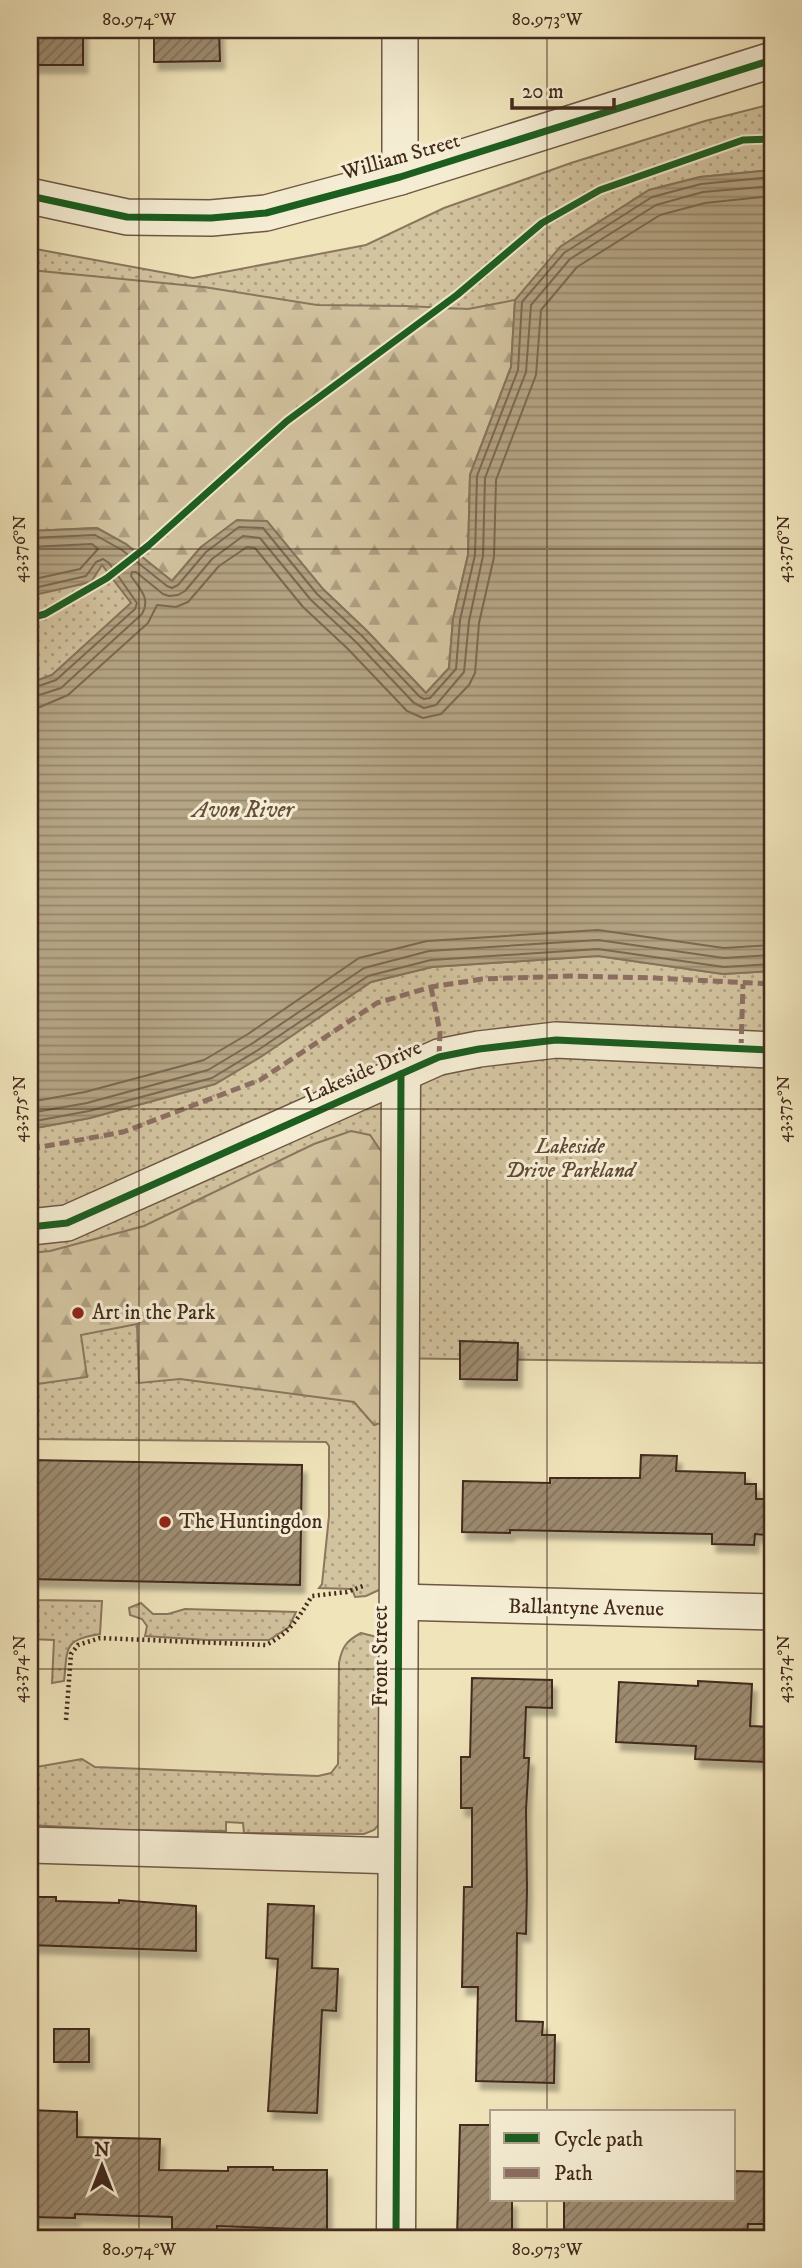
<svg xmlns="http://www.w3.org/2000/svg" width="802" height="2268" font-family="'IM FELL DW Pica',serif">
<style>
.grass{fill:url(#grass-dots);stroke:#8b775e;stroke-width:2}
.forest{fill:url(#forest-firs);stroke:#8b775e;stroke-width:2}
.water{fill:url(#water-rules);stroke:#87745b;stroke-width:2}
.lines{fill:none;stroke-linecap:round;stroke-linejoin:round}
.shore{stroke:#7c6851;stroke-width:2}
.building{fill:url(#building-hatch);stroke:#432a1d;stroke-width:2;filter:url(#shadow)}
.minor-casing{stroke:#6e5844;stroke-width:38}
.tertiary-casing{stroke:#6e5844;stroke-width:41}
.path{stroke:#432a1d;stroke-width:4.5;stroke-dasharray:2 3.5;stroke-linecap:butt}
.minor{stroke:#f5edd3;stroke-width:35}
.tertiary{stroke:#f5edd3;stroke-width:38}
.quiet{stroke:#8d6e63;stroke-width:5;stroke-dasharray:10 5;stroke-linecap:butt}
.cycleway-casing{stroke:#f5edd3;stroke-width:11}
.cycleway{stroke:#1b5e20;stroke-width:7}
.ticks{fill:none;stroke:#432a1d;stroke-width:2;stroke-opacity:0.45}
.poi-dot{fill:#8f2418;stroke:#f5edd3;stroke-width:2.5}
.labels{text-anchor:middle;dominant-baseline:central;stroke-width:6;stroke-linejoin:round;paint-order:stroke}
.street-label{font-size:21px;fill:#432a1d;stroke:#f5edd3}
.park-label{font-size:21px;font-style:italic;fill:#604937;stroke:#f5edd3}
.poi-label{font-size:21px;fill:#432a1d;stroke:#f5edd3;text-anchor:start}
.water-label{font-size:23px;font-style:italic;fill:#654f3c;stroke:#f5edd3}
.neatline{fill:none;stroke:#432a1d;stroke-width:2.5}
.ticks-label{font-size:18px;text-anchor:middle;fill:#432a1d}
</style>
<defs>
<pattern id="grass-dots" width="8" height="8" patternUnits="userSpaceOnUse" patternTransform="scale(1.75)"><rect width="8" height="8" fill="#d3c4a0"/><path d="M2 2h.1M6 6h.1" fill="none" stroke="#ad9f82" stroke-width="1.8" stroke-linecap="round"/></pattern>
<pattern id="forest-firs" width="22" height="20" patternUnits="userSpaceOnUse" patternTransform="scale(1.75)"><rect width="22" height="20" fill="#d3c4a0"/><path d="M5 1l3.5 6h-7zM16 11l3.5 6h-7z" fill="#ad9f82"/></pattern>
<pattern id="water-rules" width="6" height="5" patternUnits="userSpaceOnUse" patternTransform="scale(1.75)"><rect width="6" height="5" fill="#b5a585"/><path d="M0 2.5h6" fill="none" stroke="#95876c"/></pattern>
<pattern id="building-hatch" width="6" height="6" patternUnits="userSpaceOnUse" patternTransform="scale(1.75)"><rect width="6" height="6" fill="#9d8b6f"/><path d="M-1 1l2-2M0 6l6-6M5 7l2-2" fill="none" stroke="#82725b"/></pattern>
<filter id="shadow"><feDropShadow dx="4.5" dy="8" stdDeviation="2" flood-color="#0004"/></filter>
</defs>
<rect width="100%" height="100%" fill="#f0e4bb"/>
<filter id="stains"><feTurbulence type="fractalNoise" baseFrequency=".00286" numOctaves="4"/><feColorMatrix values="0 0 0 0 .2 0 0 0 0 .09 0 0 0 0 .02 0 0 0 .5 -.17"/></filter>
<radialGradient id="worn" r=".72"><stop offset=".6" stop-color="#630" stop-opacity="0"/><stop offset="1" stop-color="#630" stop-opacity=".3"/></radialGradient>
<g class="grass">
<polygon points="772,104 772,170 700,177 649,190 560,247 511,367 131,603 52,675 30,683 30,248 193,278 366,245 444,208 571,163 705,121"/>
<polygon points="598,956 723,974 772,971 772,1363 381,1358 381,1589 366,1596 355,1597 352,1589 319,1588 322,1584 329,1516 329,1446 326,1442 30,1439 30,1129 90,1118 215,1084 262,1056 371,982 432,967"/>
<path d="M 30,1596 L 33,1600 L 102,1601 L 100,1634 C 62,1640 68,1648 64,1681 L 52,1683 L 54,1640 L 30,1639 Z"/>
<polygon points="141,1603 153,1614 168,1614 185,1609 296,1612 289,1627 269,1640 207,1640 145,1636 147,1626 142,1619 130,1615 129,1608"/>
<path d="M 361,1633 L 385,1639 L 383,1820 L 374,1830 L 364,1834 L 244,1833 L 243,1823 L 226,1822 L 226,1831 L 121,1830 L 30,1825 L 30,1768 L 82,1759 L 95,1767 L 318,1776 L 331,1773 L 338,1764 L 339,1663 C 342,1647 346,1641 361,1633 Z"/>
</g>
<g class="forest">
<polygon points="30,270 204,287 317,305 406,306 468,309 515,300 511,367 470,475 468,555 453,619 449,668 426,693 367,631 323,589 201,547 172,581 126,544 97,528 30,531"/>
<polygon points="351,1131 370,1135 383,1154 384,1422 374,1425 354,1402 180,1379 139,1383 137,1324 81,1335 87,1377 30,1385 30,1253 50,1251 144,1226 314,1144"/>
</g>
<polygon class="water" points="772,170 772,971 723,974 598,956 432,967 371,982 262,1056 215,1084 90,1118 30,1129 30,683 52,675 131,603 102,565 91,582 30,596 30,531 97,528 126,544 172,581 201,547 237,520 267,521 323,589 367,631 426,693 449,668 453,619 468,555 470,475 511,367 515,300 560,247 649,190 700,177"/>
<g class="lines">
<g class="shore">
<polyline points="30,538 95,535 122,550 167,586 172,588 178,585 206,552 239,527 263,528 317,594 362,636 420,697 424,699 430,698 456,669 460,620 475,555 477,476 518,370 522,302 564,253 652,197 701,184 772,177"/>
<polyline points="30,547 92,544 98,549 80,569 30,580"/>
<polyline points="30,589 86,576 96,562 103,559 109,563 137,603 135,609 56,680 30,689"/>
<path d="M 30,698 L 61,688 L 142,614 C 151,599 140,589 131,576 L 132,572 L 136,572 L 163,594 L 169,596 L 178,595 L 185,591 L 212,559 L 243,536 L 260,538 L 311,600 L 356,642 L 414,703 L 424,708 L 436,705 L 464,672 L 469,621 L 483,556 L 485,478 L 526,372 L 531,305 L 570,259 L 656,205 L 703,192 L 772,186"/>
<polyline points="30,709 40,707 68,695 148,623 157,605 176,607 188,602 219,566 247,547 255,548 303,607 348,649 407,711 423,718 441,714 469,685 475,673 479,623 494,557 496,480 536,375 541,310 577,267 660,215 705,203 772,196"/>
<polyline points="30,1102 85,1092 204,1060 248,1034 359,958 427,941 598,930 724,948 772,945"/>
<polyline points="30,1113 87,1103 208,1070 253,1043 364,968 429,951 598,940 724,958 772,955"/>
<polyline points="30,1122 89,1111 212,1078 258,1050 368,976 431,960 598,949 724,967 772,964"/>
</g>
</g>
<g class="building">
<rect x="30" y="30" width="53" height="35"/>
<polygon points="154,30 219,30 220,61 154,62"/>
<polygon points="460,1341 518,1343 517,1380 460,1379"/>
<polygon points="641,1455 677,1456 676,1471 745,1473 745,1484 756,1484 756,1499 768,1499 767,1535 755,1534 754,1545 712,1544 712,1534 510,1530 510,1533 462,1532 463,1481 550,1483 550,1478 640,1478"/>
<polygon points="30,1460 302,1465 300,1585 30,1579"/>
<polygon points="472,1678 552,1680 552,1708 526,1707 524,1758 529,1758 526,1810 527,1889 526,1934 517,1933 516,2021 543,2022 542,2035 555,2035 554,2083 476,2081 478,1987 462,1987 464,1887 472,1887 472,1808 461,1808 461,1757 470,1757"/>
<polygon points="698,1681 752,1684 750,1726 770,1727 769,1762 695,1759 696,1746 616,1742 619,1682 698,1686"/>
<polygon points="30,1897 56,1897 56,1901 119,1903 119,1900 196,1906 196,1951 30,1945"/>
<polygon points="268,1904 314,1906 312,1968 338,1969 336,2011 322,2010 317,2113 268,2111 278,1959 266,1958"/>
<rect x="54" y="2029" width="35" height="33"/>
<polygon points="30,2110 77,2112 77,2137 160,2139 159,2170 228,2171 228,2167 273,2167 273,2170 327,2170 327,2230 217,2226 217,2230 172,2229 172,2217 75,2214 75,2218 30,2217"/>
<polygon points="460,2125 492,2125 492,2200 512,2200 512,2238 457,2238"/>
<polygon points="734,2171 772,2172 772,2224 748,2224 747,2234 564,2234 564,2200 734,2200"/>
</g>
<g class="lines">
<defs>
<g id="minor">
<polyline points="400,30 400,177"/>
<polyline points="30,196 127,217 211,218 266,213 400,177 772,60"/>
<polyline points="30,1227 67,1223 439,1057 479,1049 556,1040 772,1050"/>
<polyline points="399,1602 772,1612"/>
<polyline points="30,1845 398,1856"/>
</g>
<polyline id="tertiary" points="396,2238 401,1074"/>
</defs>
<use href="#minor" class="minor-casing"/>
<use href="#tertiary" class="tertiary-casing"/>
<path class="path" d="M 66,1720 L 71,1654 L 78,1645 L 100,1638 L 266,1645 C 290,1633 298,1618 312,1596 L 347,1592 L 363,1586"/>
<use href="#minor" class="minor"/>
<use href="#tertiary" class="tertiary"/>
<g class="quiet">
<polyline points="431,987 440,1032 439,1057"/>
<polyline points="741,1049 743,984"/>
<polyline points="30,1149 123,1132 260,1080 377,1003 431,987 482,979 571,976 655,978 772,984"/>
</g>
<defs>
<g id="cycleway">
<polyline points="30,196 127,217 211,218 266,213 400,177 772,60"/>
<polyline points="30,618 45,614 107,578 149,545 287,421 457,295 542,223 600,190 743,140 772,139"/>
<polyline points="30,1227 67,1223 439,1057 479,1049 556,1040 772,1050"/>
<polyline points="396,2238 401,1074"/>
</g>
</defs>
<use href="#cycleway" class="cycleway-casing"/>
<use href="#cycleway" class="cycleway"/>
</g>
<path class="ticks" d="M 139,30 L 139,2238M 547,30 L 547,2112M 30,549 L 772,549M 30,1109 L 772,1109M 30,1669 L 772,1669M 547,2200 L 547,2238M 30,2229 L 772,2229"/>
<g class="poi-dot">
<circle cx="78" cy="1313" r="7"/>
<circle cx="165" cy="1522" r="7"/>
</g>
<g class="labels">
<g class="street-label">
<text transform="translate(401 157) rotate(-16)">William Street</text>
<text transform="translate(363 1072) rotate(-24)">Lakeside Drive</text>
<text transform="translate(586 1608) rotate(1)">Ballantyne Avenue</text>
<text transform="translate(381 1656) rotate(-90)">Front Street</text>
</g>
<g class="park-label">
<text x="570" y="1147">Lakeside<tspan x="570" dy="24">Drive Parkland</tspan></text>
</g>
<g class="poi-label">
<text x="92" y="1313">Art in the Park</text>
<text x="179" y="1522">The Huntingdon</text>
</g>
<g class="water-label">
<text x="243" y="810">Avon River</text>
</g>
</g>
<rect width="802" height="2268" fill="none" stroke="#f0e4bb" stroke-width="77"/>
<rect x="490" y="2110" width="245" height="91" fill="#f5edd3" stroke="#ae9f8a" stroke-width="2"/>
<rect x="504" y="2133" width="35" height="10" fill="#1b5e20" stroke="#ae9f8a" stroke-width="2"/>
<text x="554" y="2146" font-size="21" fill="#432a1d">Cycle path</text>
<rect x="504" y="2168" width="35" height="10" fill="#8d6e63" stroke="#ae9f8a" stroke-width="2"/>
<text x="554" y="2180" font-size="21" fill="#432a1d">Path</text>
<g transform="translate(102 2166)" stroke="#f5edd3" stroke-width="5" paint-order="stroke">
<path d="M0-5L12 26L0 18L-12 26Z" fill="#432a1d"/>
<text y="-10" font-size="19" font-weight="bold" text-anchor="middle" fill="#432a1d">N</text>
</g>
<path d="M512 98v10h102v-10" fill="none" stroke="#432a1d" stroke-width="3.5"/>
<text x="522" y="98" font-size="21" fill="#432a1d" stroke="#f5edd3" stroke-width="5" paint-order="stroke">20 m</text>
<rect x="38" y="38" width="726" height="2192" class="neatline"/>
<g class="ticks-label">
<text x="139" y="25">80.974°W</text>
<text x="547" y="25">80.973°W</text>
<text transform="translate(19 549) rotate(-90)" y="6">43.376°N</text>
<text transform="translate(783 549) rotate(-90)" y="6">43.376°N</text>
<text transform="translate(19 1109) rotate(-90)" y="6">43.375°N</text>
<text transform="translate(783 1109) rotate(-90)" y="6">43.375°N</text>
<text transform="translate(19 1669) rotate(-90)" y="6">43.374°N</text>
<text transform="translate(783 1669) rotate(-90)" y="6">43.374°N</text>
<text x="139" y="2255">80.974°W</text>
<text x="547" y="2255">80.973°W</text>
</g>
<rect width="100%" height="100%" filter="url(#stains)"/>
<rect width="100%" height="100%" fill="url(#worn)"/>
</svg>
